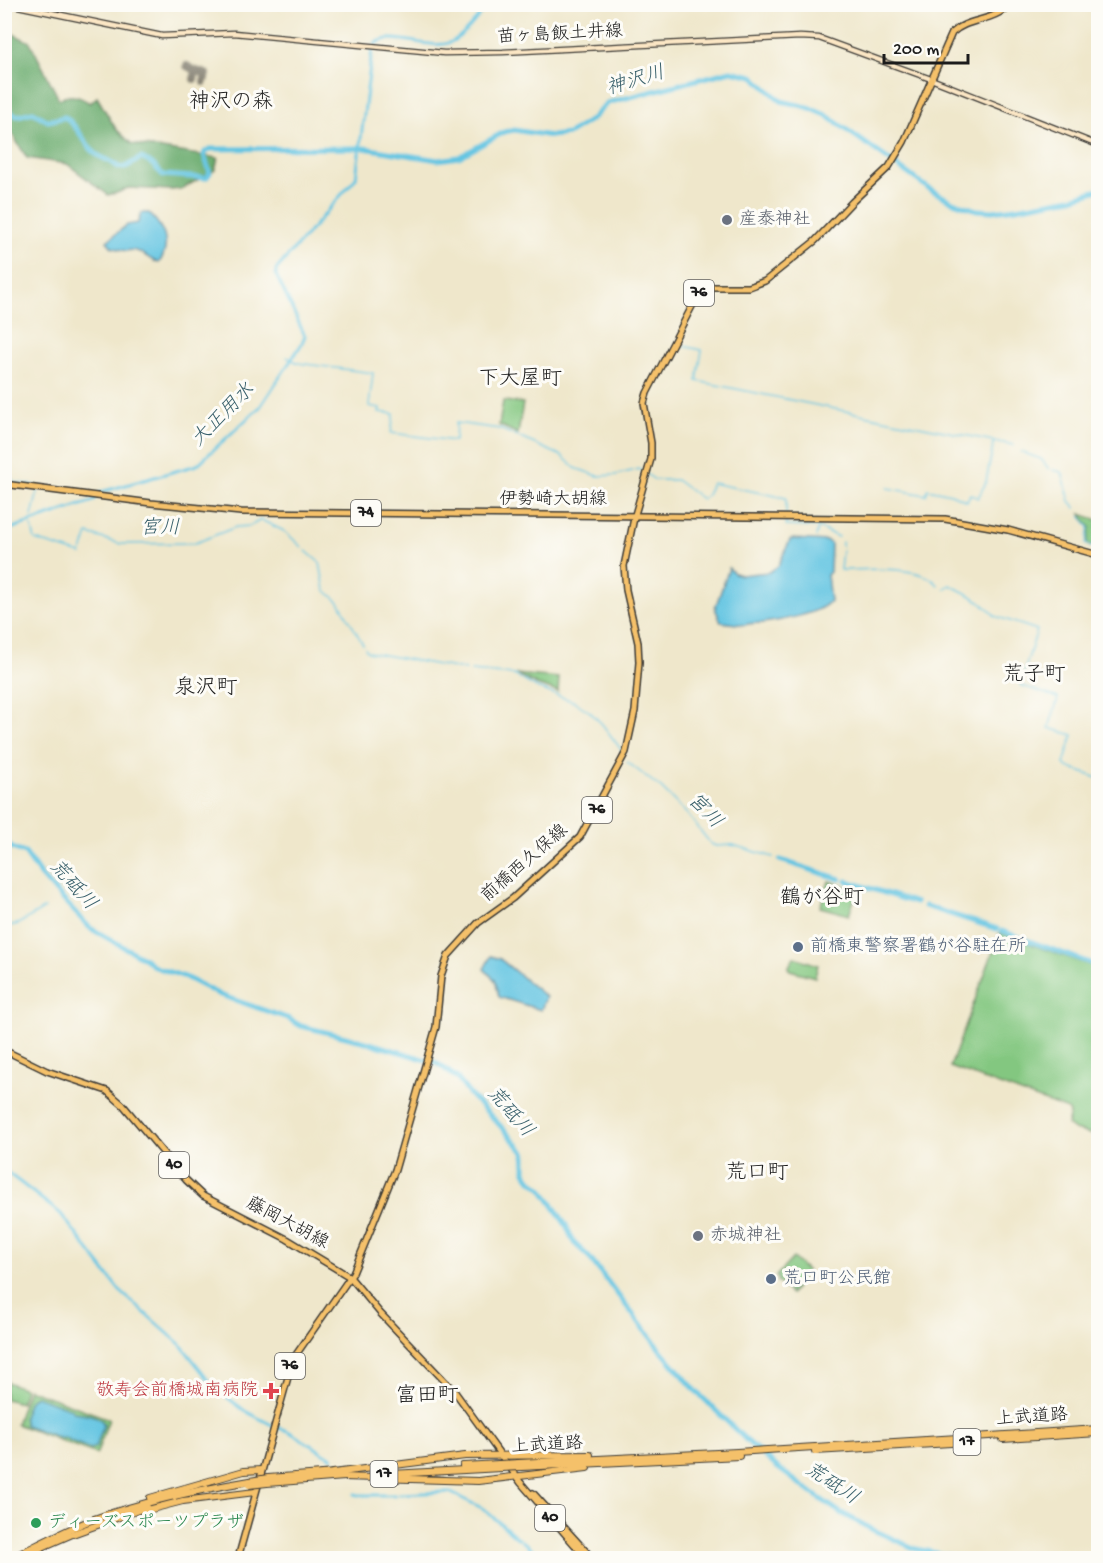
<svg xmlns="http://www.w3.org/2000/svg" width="1103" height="1563" font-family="'Gochi Hand','Klee One',sans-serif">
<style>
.green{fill:#83c780;stroke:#50724e;stroke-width:1.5}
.forest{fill:#6aac6e;stroke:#436445;stroke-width:1.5}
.water{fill:#64c5e2;stroke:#40707f;stroke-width:1.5}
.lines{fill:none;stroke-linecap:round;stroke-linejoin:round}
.stream{stroke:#64c5e2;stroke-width:1.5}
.canal{stroke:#64c5e2;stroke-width:3}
.river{stroke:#64c5e2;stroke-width:5}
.taxiway{stroke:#868274;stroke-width:8}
.secondary-casing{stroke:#3c3a36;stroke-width:7}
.primary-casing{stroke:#3c3a36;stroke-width:8}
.trunk-casing{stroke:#3c3a36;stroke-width:8}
.secondary{stroke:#fbe6c4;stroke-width:4.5}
.primary{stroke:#f5c16b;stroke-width:5}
.trunk{stroke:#f5c16b;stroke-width:6}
.trunk-bridge-casing{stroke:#3c3a36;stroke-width:8;stroke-linecap:butt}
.trunk-bridge{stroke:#f5c16b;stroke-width:6}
.worship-dot{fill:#6b7280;stroke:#fdfcf7;stroke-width:2}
.service-dot{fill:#5c6f8a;stroke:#fdfcf7;stroke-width:2}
.health-dot{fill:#e0444e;stroke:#fdfcf7;stroke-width:2}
.leisure-dot{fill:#2e9e5b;stroke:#fdfcf7;stroke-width:2}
.labels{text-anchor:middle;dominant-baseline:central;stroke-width:6;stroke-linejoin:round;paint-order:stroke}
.shield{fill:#fdfcf7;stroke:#605f5e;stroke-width:1.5}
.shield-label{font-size:16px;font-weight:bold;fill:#1c1c1c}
.street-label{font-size:18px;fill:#1c1c1c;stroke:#fdfcf7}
.worship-label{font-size:18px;fill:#5b616d;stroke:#fdfcf7;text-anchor:start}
.service-label{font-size:18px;fill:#4e5e75;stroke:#fdfcf7;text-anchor:start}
.health-label{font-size:18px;fill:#be3a42;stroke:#fdfcf7;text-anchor:end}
.leisure-label{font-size:18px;fill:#27864d;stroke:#fdfcf7;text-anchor:start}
.water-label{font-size:20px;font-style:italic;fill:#39606b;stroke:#fdfcf7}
.quarter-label{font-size:21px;fill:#1c1c1c;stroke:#fdfcf7}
</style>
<rect width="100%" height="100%" fill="#fdfcf7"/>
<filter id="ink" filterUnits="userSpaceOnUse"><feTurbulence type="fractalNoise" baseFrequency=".0167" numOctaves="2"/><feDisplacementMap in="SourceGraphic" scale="12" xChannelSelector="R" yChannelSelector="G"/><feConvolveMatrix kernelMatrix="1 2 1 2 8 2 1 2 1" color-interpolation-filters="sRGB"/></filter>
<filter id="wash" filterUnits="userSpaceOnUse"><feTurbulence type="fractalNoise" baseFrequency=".008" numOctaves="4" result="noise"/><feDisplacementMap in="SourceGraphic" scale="24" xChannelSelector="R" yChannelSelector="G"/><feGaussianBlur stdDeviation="1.35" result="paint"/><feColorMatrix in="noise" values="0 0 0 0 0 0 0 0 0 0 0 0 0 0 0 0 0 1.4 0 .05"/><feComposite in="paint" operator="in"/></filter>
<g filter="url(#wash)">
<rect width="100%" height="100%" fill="#efe7cb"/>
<g class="green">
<polygon points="503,401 523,403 518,434 499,425"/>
<polygon points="1081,514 1098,520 1098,543 1091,546 1087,543 1090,527"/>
<polygon points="516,674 559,678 558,692 537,685"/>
<polygon points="829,881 857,891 849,915 820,907"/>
<polygon points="1000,933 1098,968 1098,1136 1074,1130 1067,1125 1070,1113 1068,1110 950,1067"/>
<polygon points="794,957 818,965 815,977 790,970 788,968"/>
<polygon points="793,1258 807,1271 791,1294 777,1281 778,1279 776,1276"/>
<polygon points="7,1382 25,1389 21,1403 5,1399 5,1389"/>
<polygon points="28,1389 109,1419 97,1453 96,1454 16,1424"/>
</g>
<path class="forest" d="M 5,30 L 30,42 L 59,99 C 71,93 79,96 90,103 L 97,97 L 116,129 L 132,144 L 218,158 L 215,170 L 182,189 L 171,190 L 128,188 L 117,193 L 108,195 L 67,164 L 27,158 L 5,123 Z"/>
<g class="water">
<path d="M 141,213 L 149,213 C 164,228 172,244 159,263 C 147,260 140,247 126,251 L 112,247 L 107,241 L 127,225 L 138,223 Z"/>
<path d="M 793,539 L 827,541 L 831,544 L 830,572 L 827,575 L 830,601 C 820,614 779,621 763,623 C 757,624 751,622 745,625 L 721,622 L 715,608 L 729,568 L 734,573 L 741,575 L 769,572 L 778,566 L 790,540 Z"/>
<polygon points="491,956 500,959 546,997 541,1010 499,997 495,980 484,969"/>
<path d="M 36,1396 L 71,1409 L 73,1412 C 83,1413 98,1414 104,1424 L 96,1447 L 90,1449 L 68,1440 L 67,1438 L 60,1438 L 25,1425 L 23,1417 L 29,1400 Z"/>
</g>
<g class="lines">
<g class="stream">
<polyline points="678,345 702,350 697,381 1013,445"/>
<polyline points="287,357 298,363 373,373 369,406 380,408 379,412 394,414 391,433 455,441 456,423 500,429 562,456 575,468 598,476 616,475 639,469 655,480 676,480 702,499 707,495 712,483 786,498 786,514"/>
<polyline points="4,417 10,418 5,461 13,482 38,486"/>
<polyline points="1021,452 1041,459 1049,469"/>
<polyline points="1053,470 1062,472 1070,501 1076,508"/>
<polyline points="888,488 926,495 928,489 951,494 967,501 970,494 978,498 986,482 994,441"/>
<polyline points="32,516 38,491"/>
<polyline points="1081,516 1089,527 1086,544 1091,547 1098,545"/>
<polyline points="786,520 786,526 817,527 838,537"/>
<polyline points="31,523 31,521"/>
<polyline points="32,527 35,540 81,554 88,534 121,544 195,543 236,527 250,526 261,520 284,531 302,547"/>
<polyline points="816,536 818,529"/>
<polyline points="842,542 842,546"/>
<path d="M 842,550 L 840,570 C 865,570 923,564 938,585"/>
<polyline points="306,551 320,563 325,590 339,602 363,644"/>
<polyline points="944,589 950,585 973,597 989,609 995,616 1037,630 1020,685 1058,698 1049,728 1073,735 1064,764 1067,767 1098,778"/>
<polyline points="365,648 368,652 466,670"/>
<polyline points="471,671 514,675 537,688 575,702 590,712 602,724 623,752"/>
<polyline points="627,762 661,788 687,814 711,844 716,846 733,845 773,857"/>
<polyline points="1098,843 1095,853 1098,854"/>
<polyline points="4,927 18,924 45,908"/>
<polyline points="1096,965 1098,958"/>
</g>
<g class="canal">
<path d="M 375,44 C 391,29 432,53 453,41 C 467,33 478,16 489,4"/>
<polyline points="4,531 93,501 101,492 197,465 260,407 301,345 305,336 276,275 276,270 356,178 372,50"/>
<polyline points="4,1170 61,1214 120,1291 181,1345 215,1388 245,1411 272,1425"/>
<polyline points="276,1427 288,1431 332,1458"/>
<polyline points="355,1494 359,1495 395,1495"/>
<polyline points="399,1494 449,1492 482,1508 519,1539"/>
<polyline points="522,1541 544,1558"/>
</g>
<g class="river">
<path d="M 4,109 L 17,116 L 33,112 L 48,121 L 65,117 C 79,128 82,139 93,151 C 99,159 109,158 118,167 L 124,168 L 141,158 L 151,163 L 163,175 L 206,178 L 210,173 L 204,155 L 205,152 L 210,149 L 364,148 L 438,160 L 459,157 L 504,132 L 514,130 L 551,136 L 568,134 L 592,119 L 607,103 L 731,71 L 753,76 L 781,101 L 807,107 L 826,115 L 931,190 L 953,202 L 977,210 L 993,211 L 1016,208 L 1072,198 L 1098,190"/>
<polyline points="4,840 12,848 25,853 41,876 90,928 145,959 155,967 185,977 220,995 287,1018 301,1026 366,1042 437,1063 457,1078 470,1095 495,1120 525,1153 525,1172 531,1180 542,1189 566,1225 574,1243 588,1256 658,1347 697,1392 747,1441 778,1468 812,1493 838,1511 871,1529 916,1549 961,1558"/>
<polyline points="780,860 840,879"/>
<polyline points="847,881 916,903"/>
<polyline points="925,906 997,929"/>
<polyline points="1002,931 1098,966"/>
</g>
<g class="taxiway">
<polyline points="187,66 196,71 194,79"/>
<polyline points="194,70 206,74 204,82"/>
</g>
</g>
</g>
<g filter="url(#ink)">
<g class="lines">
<defs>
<polyline id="secondary" points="8,4 162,36 234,33 444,53 503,52 800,37 819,38 931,79 1098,145"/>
<g id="primary">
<polyline points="4,484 151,503 241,512 945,519 1008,530 1098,555"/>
<polyline points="4,1050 47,1071 107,1091 123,1105 186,1180 203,1196 287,1239 350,1277 380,1313 455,1392 521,1483 586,1558"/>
<polyline points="533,1493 592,1558"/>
<path d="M 238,1558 L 293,1359 L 353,1273 L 395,1170 L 436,1027 L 441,976 L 448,956 L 478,923 L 513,898 L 580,837 L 626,752 L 635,711 L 639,662 L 638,643 L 626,590 L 624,566 L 634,518 L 651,459 L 651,443 L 644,403 L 647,393 L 700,291 L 710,287 L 749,287 L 765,281 L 815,241 L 852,202 L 889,167 L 904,142 L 952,33 C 968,17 993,23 1010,4"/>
</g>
<g id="trunk">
<polyline points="1003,1439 1098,1433"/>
<polyline points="815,1451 951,1443"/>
<polyline points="518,1463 737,1452 1098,1429"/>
<polyline points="463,1466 499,1464"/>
<polyline points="521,1467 739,1456"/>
<polyline points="333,1473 465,1456 590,1455"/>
<polyline points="373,1475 501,1468"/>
<polyline points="342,1477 478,1481 587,1468"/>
<polyline points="268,1478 336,1473"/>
<polyline points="267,1483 345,1477"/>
<polyline points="150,1498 244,1471 261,1470"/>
<polyline points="144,1511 183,1501 255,1492"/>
<polyline points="33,1551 70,1535 147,1507"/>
<path d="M 11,1558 C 38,1545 65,1530 94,1519 C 145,1501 197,1490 250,1481"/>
</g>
</defs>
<use href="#secondary" class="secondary-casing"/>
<use href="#primary" class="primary-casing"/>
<use href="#trunk" class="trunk-casing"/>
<use href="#secondary" class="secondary"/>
<use href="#primary" class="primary"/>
<use href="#trunk" class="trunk"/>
<defs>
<g id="trunk-bridge">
<polyline points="499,1464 518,1463"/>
<polyline points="501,1468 520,1467"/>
<polyline points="250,1481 268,1478"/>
<polyline points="249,1485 267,1483"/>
</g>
</defs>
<use href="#trunk-bridge" class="trunk-bridge-casing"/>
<use href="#trunk-bridge" class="trunk-bridge"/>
</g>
</g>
<g class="worship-dot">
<circle cx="727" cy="220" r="6"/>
<circle cx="698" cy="1236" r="6"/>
</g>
<g class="service-dot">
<circle cx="798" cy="947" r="6"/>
<circle cx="771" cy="1279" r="6"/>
</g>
<path class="health-dot" d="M268 1382h6v6h6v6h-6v6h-6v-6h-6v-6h6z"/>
<circle class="leisure-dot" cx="36" cy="1523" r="6"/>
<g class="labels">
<g class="shield">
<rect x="684" y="280" width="30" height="26" rx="4.5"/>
<rect x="351" y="500" width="30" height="26" rx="4.5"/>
<rect x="582" y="797" width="30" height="26" rx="4.5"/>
<rect x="159" y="1152" width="30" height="26" rx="4.5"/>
<rect x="275" y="1353" width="30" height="26" rx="4.5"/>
<rect x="953.5" y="1429" width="27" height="26" rx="4.5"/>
<rect x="370.5" y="1461" width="27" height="26" rx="4.5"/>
<rect x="535" y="1505" width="30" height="26" rx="4.5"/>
</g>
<g class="shield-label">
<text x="699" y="293">76</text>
<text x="366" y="513">74</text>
<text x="597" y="810">76</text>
<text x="174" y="1165">40</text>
<text x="290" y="1366">76</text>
<text x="967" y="1442">17</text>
<text x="384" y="1474">17</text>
<text x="550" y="1518">40</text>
</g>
<g class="street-label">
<text transform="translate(560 35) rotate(-3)">苗ヶ島飯土井線</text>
<text x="553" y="500">伊勢崎大胡線</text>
<text transform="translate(525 864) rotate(-41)">前橋西久保線</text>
<text transform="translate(287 1224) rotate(28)">藤岡大胡線</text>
<text transform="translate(1032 1418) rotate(-4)">上武道路</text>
<text transform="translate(547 1446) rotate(-3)">上武道路</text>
</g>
<g class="worship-label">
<text x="739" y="220">産泰神社</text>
<text x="710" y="1236">赤城神社</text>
</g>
<g class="service-label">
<text x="810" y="947">前橋東警察署鶴が谷駐在所</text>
<text x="783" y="1279">荒口町公民館</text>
</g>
<g class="health-label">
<text x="258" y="1391">敬寿会前橋城南病院</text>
</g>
<g class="leisure-label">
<text x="48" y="1523">ディーズスポーツプラザ</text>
</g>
<g class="water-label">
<text transform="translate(636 82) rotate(-17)">神沢川</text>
<text transform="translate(224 416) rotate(-45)">大正用水</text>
<text x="160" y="529">宮川</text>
<text transform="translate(704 812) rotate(46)">宮川</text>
<text transform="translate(72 886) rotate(48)">荒砥川</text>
<text transform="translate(509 1113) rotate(49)">荒砥川</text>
<text transform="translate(831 1485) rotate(33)">荒砥川</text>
</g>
<g class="quarter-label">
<text x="231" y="103">神沢の森</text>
<text x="520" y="380">下大屋町</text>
<text x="1034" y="676">荒子町</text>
<text x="206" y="689">泉沢町</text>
<text x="822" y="899">鶴が谷町</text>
<text x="757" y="1174">荒口町</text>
<text x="427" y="1397">富田町</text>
</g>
</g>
<rect width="1103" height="1563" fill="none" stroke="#fdfcf7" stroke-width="24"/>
<path d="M884 54v9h84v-9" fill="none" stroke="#1c1c1c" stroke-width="3"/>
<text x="893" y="54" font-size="18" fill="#1c1c1c" stroke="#fdfcf7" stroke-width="4.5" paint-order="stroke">200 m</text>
</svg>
